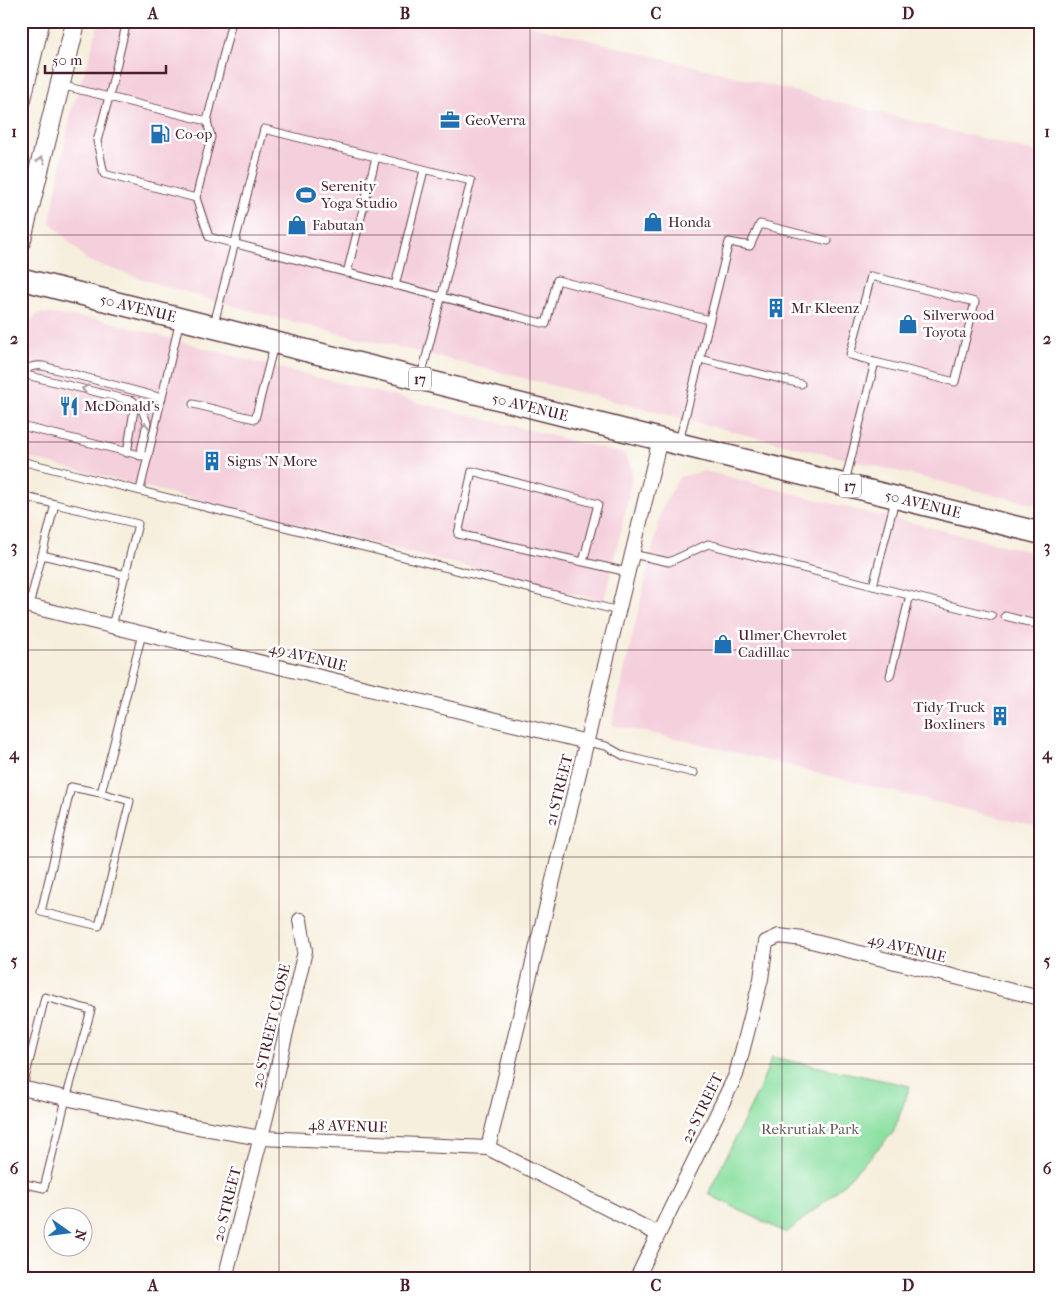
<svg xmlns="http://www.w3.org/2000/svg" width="1061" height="1299" font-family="'IM FELL French Canon',serif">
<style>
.built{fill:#f4cfdc}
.green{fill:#8de0a2;stroke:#6c8066}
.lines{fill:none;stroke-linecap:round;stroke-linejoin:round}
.lane-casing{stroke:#643e46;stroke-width:9}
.street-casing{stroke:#643e46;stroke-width:16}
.secondary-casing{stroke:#643e46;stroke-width:21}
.primary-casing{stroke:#643e46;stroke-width:24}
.lane{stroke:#fff;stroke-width:7}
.street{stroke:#fff;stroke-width:14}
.secondary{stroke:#fff;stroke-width:19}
.primary{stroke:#fff;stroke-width:21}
.oneway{stroke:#ae9aa0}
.grid{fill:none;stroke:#4a1f2b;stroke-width:1;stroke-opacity:0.55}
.labels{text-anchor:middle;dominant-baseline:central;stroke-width:5;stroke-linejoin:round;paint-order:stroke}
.shield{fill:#fff;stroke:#80626b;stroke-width:1}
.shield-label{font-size:14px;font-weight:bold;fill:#4a1f2b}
.poi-label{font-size:15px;fill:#4a1f2b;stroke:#fff;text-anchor:start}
.street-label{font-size:15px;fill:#4a1f2b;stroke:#fff}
.park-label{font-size:15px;fill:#5e594f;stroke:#fff}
.neatline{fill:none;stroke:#4a1f2b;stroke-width:2}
.grid-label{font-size:16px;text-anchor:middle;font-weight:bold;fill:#4a1f2b}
</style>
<rect width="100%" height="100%" fill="#fff"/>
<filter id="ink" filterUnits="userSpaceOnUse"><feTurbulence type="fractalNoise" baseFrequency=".02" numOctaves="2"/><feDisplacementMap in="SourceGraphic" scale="10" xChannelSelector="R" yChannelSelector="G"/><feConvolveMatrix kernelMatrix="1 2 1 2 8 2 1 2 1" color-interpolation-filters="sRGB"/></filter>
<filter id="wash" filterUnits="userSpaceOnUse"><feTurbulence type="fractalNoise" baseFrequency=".0096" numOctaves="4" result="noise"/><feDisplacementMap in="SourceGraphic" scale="20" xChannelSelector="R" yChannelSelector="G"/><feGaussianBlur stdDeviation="1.12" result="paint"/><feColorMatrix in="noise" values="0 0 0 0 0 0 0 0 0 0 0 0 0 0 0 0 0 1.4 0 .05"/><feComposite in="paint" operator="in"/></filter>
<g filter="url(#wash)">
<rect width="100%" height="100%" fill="#f6efdd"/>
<g class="built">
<polygon points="21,21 32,21 21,63"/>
<polygon points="99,21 514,21 1040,153 1040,506 730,431 484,368 272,317 161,285 88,261 50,222 71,111 88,62"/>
<polygon points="39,313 100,319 248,360 625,454 632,470 629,496 604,601 21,456 21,330"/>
<polygon points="705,471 854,509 1040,554 1040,828 713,747 612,725 662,508 679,477"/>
</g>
<polygon class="green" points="772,1057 910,1086 893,1133 835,1193 786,1233 708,1194 758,1092"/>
</g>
<g filter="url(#ink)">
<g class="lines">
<defs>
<g id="lane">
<polyline points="127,21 109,97 207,121"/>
<polyline points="232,21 207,121 211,137 196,198 209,237 546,324 557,280 709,320"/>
<polyline points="60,85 109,97 97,141 104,174 196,198"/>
<polyline points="347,273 376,157"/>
<polyline points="395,286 424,170"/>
<polyline points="214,324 264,129 471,181 421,377"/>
<polyline points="700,359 729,242 750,246 760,224 828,241"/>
<polyline points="22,374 133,401 134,410 127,453"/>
<path d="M 21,375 C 27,367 33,365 43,366 L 162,398"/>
<polyline points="133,401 142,409 147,423 140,456"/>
<polyline points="193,404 255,419 274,345"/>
<polyline points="21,426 148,457"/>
<polyline points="679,441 700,359 801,384"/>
<polyline points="21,461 619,611"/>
<polyline points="845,482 875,362 955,382 975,302 871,276 850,355 875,362"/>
<polyline points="140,490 180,320"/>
<polyline points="21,496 55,504 29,606"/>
<polyline points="895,500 873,586 992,616"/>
<polyline points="55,504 138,524 112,626"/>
<polyline points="632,554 669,562 708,544 873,586"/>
<polyline points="42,555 126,575"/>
<polyline points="583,562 598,504 472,471 458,534 628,572"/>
<polyline points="1005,616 1040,625"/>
<polyline points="890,676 910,595"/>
<polyline points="587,742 606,746 624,756 694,773"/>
<polyline points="101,793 130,801 99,926 41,912 71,787 101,793 142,634"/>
<polyline points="21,1183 44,1188 66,1099 91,1010 45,997 22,1091"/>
<polyline points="21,1270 29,1272 28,1278"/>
</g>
<g id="street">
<polyline points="1038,21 1040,22"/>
<polyline points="21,604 587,742"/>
<polyline points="21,1088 187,1125 261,1138 488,1148 658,1234"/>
<polyline points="488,1148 660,439"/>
<polyline points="225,1278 267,1113 305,951 300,920"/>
<polyline points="637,1278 736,1075 761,979 766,942 779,936 803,939 1040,998"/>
</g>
<g id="secondary">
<polyline points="21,101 40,21"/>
<polyline points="21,241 76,21"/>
</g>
<polyline id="primary" points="21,279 679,444 1040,533"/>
</defs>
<use href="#lane" class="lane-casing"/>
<use href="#street" class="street-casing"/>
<use href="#secondary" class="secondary-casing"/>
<use href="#primary" class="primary-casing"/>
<use href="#lane" class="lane"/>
<use href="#street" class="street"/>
<use href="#secondary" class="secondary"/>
<use href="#primary" class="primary"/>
</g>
<defs><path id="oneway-chevron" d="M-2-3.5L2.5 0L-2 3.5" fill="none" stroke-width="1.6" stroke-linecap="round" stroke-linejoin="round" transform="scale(1.25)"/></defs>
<g class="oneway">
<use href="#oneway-chevron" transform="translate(41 160) rotate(-76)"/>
<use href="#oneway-chevron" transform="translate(85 389) rotate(-167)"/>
<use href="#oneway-chevron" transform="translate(145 426) rotate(-88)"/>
</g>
</g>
<path class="grid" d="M 279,21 L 279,1278M 530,21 L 530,1278M 782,21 L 782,1278M 21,235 L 1040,235M 21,442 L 1040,442M 21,650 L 1040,650M 21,857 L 1040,857M 21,1064 L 1040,1064"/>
<defs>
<symbol id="office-bare" viewBox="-9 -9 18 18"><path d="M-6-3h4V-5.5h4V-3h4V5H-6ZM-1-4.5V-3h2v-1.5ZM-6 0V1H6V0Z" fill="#1f6fb2" stroke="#fff" stroke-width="2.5" paint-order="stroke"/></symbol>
<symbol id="fuel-bare" viewBox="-9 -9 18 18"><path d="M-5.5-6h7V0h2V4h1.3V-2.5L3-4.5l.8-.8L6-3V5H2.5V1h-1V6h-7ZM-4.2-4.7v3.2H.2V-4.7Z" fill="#1f6fb2" stroke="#fff" stroke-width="2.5" paint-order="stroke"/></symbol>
<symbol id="stadium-bare" viewBox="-9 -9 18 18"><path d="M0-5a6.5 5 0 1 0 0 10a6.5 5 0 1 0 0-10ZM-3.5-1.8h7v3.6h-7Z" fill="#1f6fb2" stroke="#fff" stroke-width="2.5" paint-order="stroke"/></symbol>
<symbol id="shop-bare" viewBox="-9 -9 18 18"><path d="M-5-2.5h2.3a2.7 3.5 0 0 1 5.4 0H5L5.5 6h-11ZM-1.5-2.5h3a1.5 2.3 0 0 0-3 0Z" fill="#1f6fb2" stroke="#fff" stroke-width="2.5" paint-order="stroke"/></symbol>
<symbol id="building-bare" viewBox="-9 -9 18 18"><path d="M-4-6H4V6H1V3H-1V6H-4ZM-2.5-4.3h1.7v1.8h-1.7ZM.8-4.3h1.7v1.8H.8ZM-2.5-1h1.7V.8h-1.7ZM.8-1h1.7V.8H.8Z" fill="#1f6fb2" stroke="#fff" stroke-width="2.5" paint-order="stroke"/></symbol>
<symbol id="restaurant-bare" viewBox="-9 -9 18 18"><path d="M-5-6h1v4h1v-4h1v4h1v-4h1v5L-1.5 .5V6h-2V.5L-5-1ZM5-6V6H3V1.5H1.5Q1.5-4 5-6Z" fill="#1f6fb2" stroke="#fff" stroke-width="2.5" paint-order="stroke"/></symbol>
</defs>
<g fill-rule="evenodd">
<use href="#office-bare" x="436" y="106" width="28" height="28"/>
<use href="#fuel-bare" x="146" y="120" width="28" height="28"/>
<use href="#stadium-bare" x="292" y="181" width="28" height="28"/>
<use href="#shop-bare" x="639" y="208" width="28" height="28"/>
<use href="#shop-bare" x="283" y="211" width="28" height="28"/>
<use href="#building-bare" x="762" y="294" width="28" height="28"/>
<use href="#shop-bare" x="894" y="310" width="28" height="28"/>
<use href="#restaurant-bare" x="55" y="392" width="28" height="28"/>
<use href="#building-bare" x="198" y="447" width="28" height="28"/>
<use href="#shop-bare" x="709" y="630" width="28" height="28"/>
<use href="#building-bare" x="986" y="702" width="28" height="28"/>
</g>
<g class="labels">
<g class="shield">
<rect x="409" y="367.5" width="22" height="23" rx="4"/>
<rect x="839" y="474.5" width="22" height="23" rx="4"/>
</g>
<g class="shield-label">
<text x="420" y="379">17</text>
<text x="850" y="486">17</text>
</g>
<g class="poi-label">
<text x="465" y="120">GeoVerra</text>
<text x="175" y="134">Co-op</text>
<text x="321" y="186">Serenity<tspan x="321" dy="17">Yoga Studio</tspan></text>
<text x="668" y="222">Honda</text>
<text x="312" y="225">Fabutan</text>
<text x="791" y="308">Mr Kleenz</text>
<text x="923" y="315">Silverwood<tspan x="923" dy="17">Toyota</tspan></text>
<text x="84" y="406">McDonald's</text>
<text x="227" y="461">Signs 'N More</text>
<text x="738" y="635">Ulmer Chevrolet<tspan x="738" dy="17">Cadillac</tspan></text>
<text x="985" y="707" text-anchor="end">Tidy Truck<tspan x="985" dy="17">Boxliners</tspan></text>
</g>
<g class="street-label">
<text transform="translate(138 308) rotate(14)">50 AVENUE</text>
<text transform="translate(530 407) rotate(14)">50 AVENUE</text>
<text transform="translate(923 504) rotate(14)">50 AVENUE</text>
<text transform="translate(308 657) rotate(14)">49 AVENUE</text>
<text transform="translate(559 790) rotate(-76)">21 STREET</text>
<text transform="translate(907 948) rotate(14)">49 AVENUE</text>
<text transform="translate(271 1026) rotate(-77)">20 STREET CLOSE</text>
<text transform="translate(702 1108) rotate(-64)">22 STREET</text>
<text transform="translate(348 1126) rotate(2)">48 AVENUE</text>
<text transform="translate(227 1204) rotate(-76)">20 STREET</text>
</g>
<g class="park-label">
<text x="810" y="1129">Rekrutiak Park</text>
</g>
</g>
<rect width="1061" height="1299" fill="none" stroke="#fff" stroke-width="55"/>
<g transform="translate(68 1232) rotate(104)"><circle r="24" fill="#ffffff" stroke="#b7a5aa"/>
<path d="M0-4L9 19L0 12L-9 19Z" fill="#1f6fb2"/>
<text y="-8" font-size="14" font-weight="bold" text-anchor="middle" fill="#4a1f2b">N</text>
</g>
<path d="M45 65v8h121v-8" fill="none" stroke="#4a1f2b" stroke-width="2.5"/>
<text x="52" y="65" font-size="15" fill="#4a1f2b" stroke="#ffffff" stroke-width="4" paint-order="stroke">50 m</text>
<rect x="28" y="28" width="1006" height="1244" class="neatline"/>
<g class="grid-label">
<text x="153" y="19">A</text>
<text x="405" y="19">B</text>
<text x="656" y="19">C</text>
<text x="908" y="19">D</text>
<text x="14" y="137">1</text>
<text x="1047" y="137">1</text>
<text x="14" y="344">2</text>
<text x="1047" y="344">2</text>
<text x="14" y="552">3</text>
<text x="1047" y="552">3</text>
<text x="14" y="759">4</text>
<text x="1047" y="759">4</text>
<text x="14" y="966">5</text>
<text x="1047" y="966">5</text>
<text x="14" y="1174">6</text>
<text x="1047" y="1174">6</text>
<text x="153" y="1291">A</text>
<text x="405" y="1291">B</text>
<text x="656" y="1291">C</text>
<text x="908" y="1291">D</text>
</g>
</svg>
